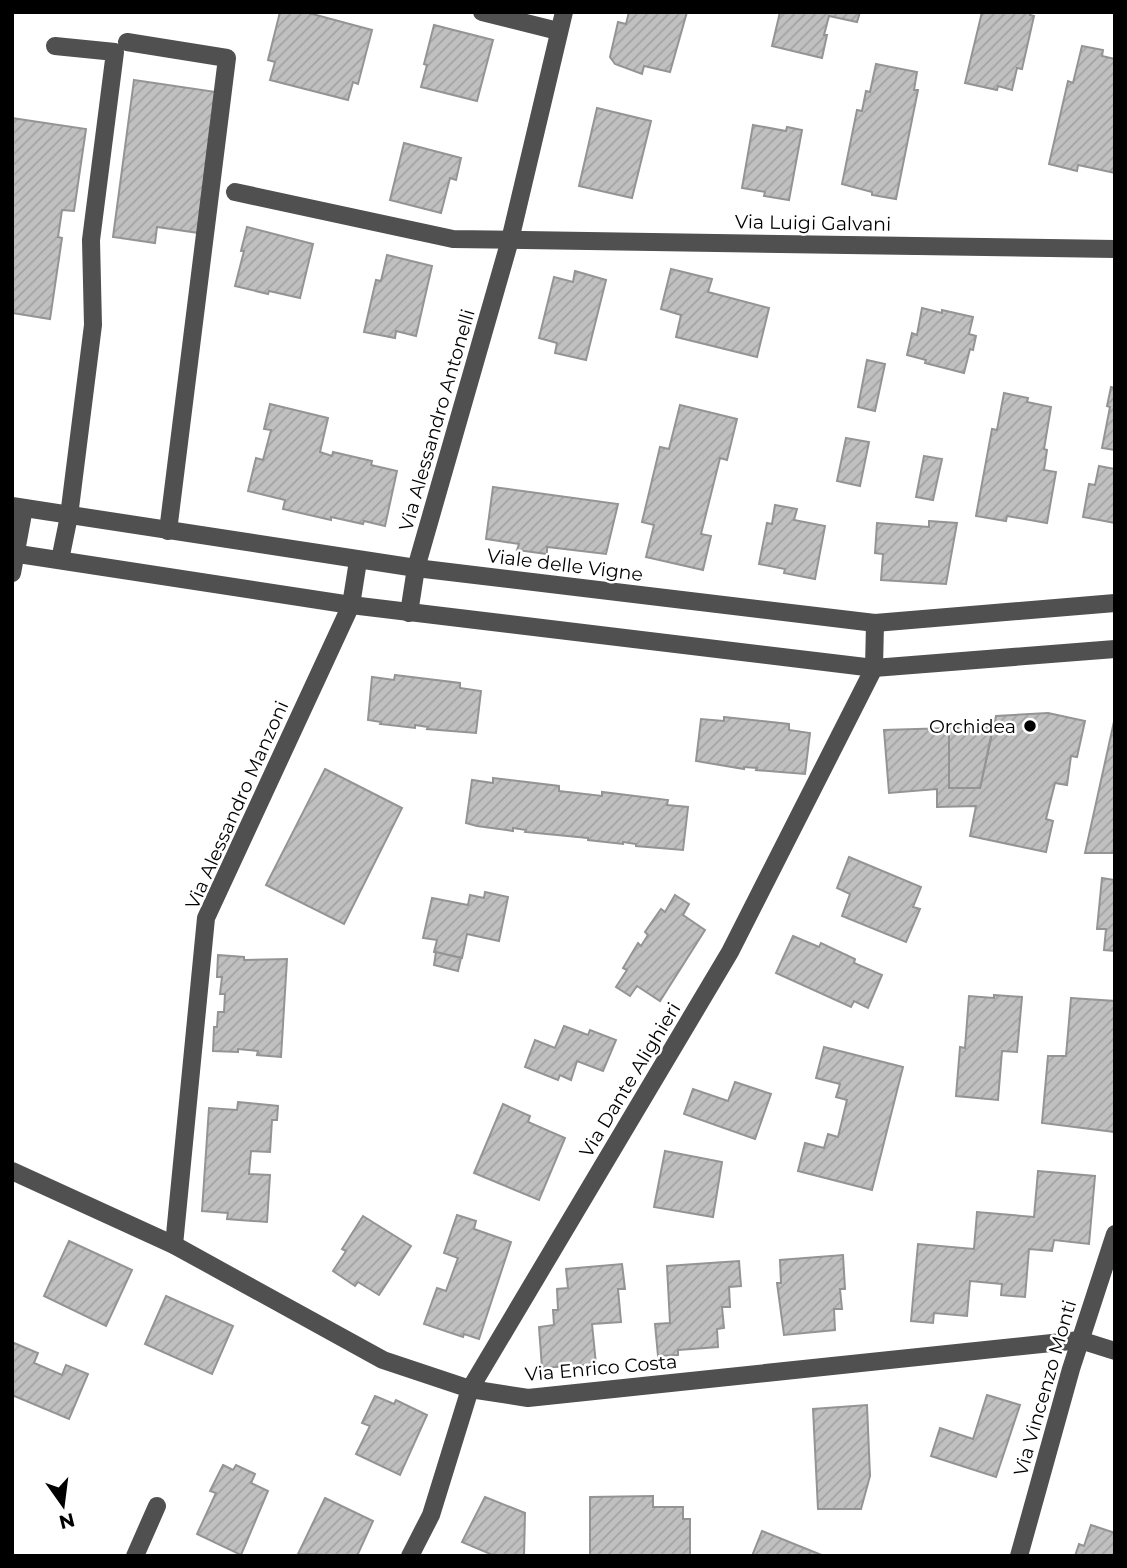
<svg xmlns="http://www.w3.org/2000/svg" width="1127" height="1568" font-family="Montserrat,sans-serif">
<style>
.building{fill:url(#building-hatch);stroke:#949494;stroke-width:2}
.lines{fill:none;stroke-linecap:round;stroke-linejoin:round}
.minor{stroke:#505050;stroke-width:18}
.poi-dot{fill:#000;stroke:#fff;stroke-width:2.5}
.labels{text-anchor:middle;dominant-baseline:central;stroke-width:5;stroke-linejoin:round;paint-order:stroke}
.street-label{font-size:19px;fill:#000;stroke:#fff}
.poi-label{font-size:19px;fill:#000;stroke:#fff;text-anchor:end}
</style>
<defs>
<pattern id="building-hatch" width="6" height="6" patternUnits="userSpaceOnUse" patternTransform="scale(1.75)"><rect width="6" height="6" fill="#c0c0c0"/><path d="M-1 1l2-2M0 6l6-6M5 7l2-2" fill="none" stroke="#a3a3a3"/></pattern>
</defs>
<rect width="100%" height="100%" fill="#fff"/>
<g class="building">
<polygon points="280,12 305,12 372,30 358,84 353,82 348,100 270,80 275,62 268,60"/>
<polygon points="629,12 687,12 670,72 644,66 642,74 615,64 610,57 618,22 626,24"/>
<polygon points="780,12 860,12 857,22 829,16 824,35 827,35 822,58 772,46"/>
<polygon points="982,12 1030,12 1030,15 1034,16 1022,69 1017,68 1012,90 998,86 997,90 965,83"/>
<polygon points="434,25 493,40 477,101 421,87 427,65 424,64"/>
<polygon points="1082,46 1103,50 1102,56 1115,59 1115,173 1078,165 1077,171 1049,164 1068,81 1073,83"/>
<polygon points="876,64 917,72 914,90 918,90 896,199 872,195 872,192 842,184 857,110 862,111 866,91 870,92"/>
<polygon points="134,80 216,92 199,233 157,227 155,243 113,237"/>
<polygon points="597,108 651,121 632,198 579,186"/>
<polygon points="12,118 86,129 74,211 62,210 58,237 62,238 50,319 12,313"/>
<polygon points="753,125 786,131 787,127 802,130 789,200 764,196 765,192 742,188"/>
<polygon points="404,143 461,158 456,180 450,178 441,213 390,200"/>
<polygon points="247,227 313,244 300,298 269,291 268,294 235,286 244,251 241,251"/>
<polygon points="387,255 432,266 416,336 396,331 395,338 364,332 376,280 381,281"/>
<polygon points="671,269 712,279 708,292 769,308 757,357 676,337 681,315 661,309"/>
<polygon points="575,271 606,280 586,360 555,353 557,343 539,338 554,277 573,282"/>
<polygon points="922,308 942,313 942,310 973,317 969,334 976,336 973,350 970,349 964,373 925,363 926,360 907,355 912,333 917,335"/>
<polygon points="867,360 885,364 875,411 858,407"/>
<polygon points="1111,387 1115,388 1115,450 1102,448 1110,407 1107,406"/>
<polygon points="1004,393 1028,398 1027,402 1051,407 1044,449 1047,450 1044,470 1056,472 1047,523 1007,516 1006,521 976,516 992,429 997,430"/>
<polygon points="270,404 328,418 320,452 332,456 333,452 372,461 371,465 397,471 385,526 364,521 363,524 331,517 331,520 283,509 285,500 248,491 256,458 263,460 271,430 264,429"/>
<polygon points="680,405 737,419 727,460 720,458 701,534 711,536 703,570 646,557 654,525 642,522 660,447 669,449"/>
<polygon points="846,438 869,442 860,486 837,481"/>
<polygon points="924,456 942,459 933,500 916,497"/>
<polygon points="1099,466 1115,469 1115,523 1083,517 1089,484 1095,485"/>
<polygon points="493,487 618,504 606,554 547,547 547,554 517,550 519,544 486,539"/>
<polygon points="775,505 797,509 794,520 825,526 815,579 784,573 785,569 759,564 767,523 772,524"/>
<polygon points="929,521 957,523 946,584 881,580 883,554 875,553 877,523 929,527"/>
<polygon points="395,675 460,683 460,688 481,691 476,733 427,729 428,727 415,725 415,728 380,724 381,722 368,720 372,677 394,680"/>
<polygon points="1048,713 1085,721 1077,757 1071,756 1067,785 1055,783 1046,819 1053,821 1046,852 970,836 976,806 937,807 937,789 889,793 884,730 949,728 949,788 980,788 996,716"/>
<polygon points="724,717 789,724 789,730 810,733 805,774 756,770 757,768 744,767 744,769 696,761 701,719 724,721"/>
<polygon points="1115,717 1115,853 1085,853"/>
<polygon points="993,727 980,788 949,788 949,728"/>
<polygon points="325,769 402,808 344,924 266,885"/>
<polygon points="493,778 559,786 559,791 602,796 602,792 668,800 667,805 688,807 683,850 636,846 636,844 623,842 623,844 588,840 588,838 525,832 526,830 513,828 513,831 477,826 466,823 472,780 493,783"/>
<polygon points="849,857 921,887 913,907 920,909 906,942 842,916 850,894 837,888"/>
<polygon points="1102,878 1115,880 1115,951 1104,950 1106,929 1097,929"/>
<polygon points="485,892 508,897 499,941 467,934 462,958 434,952 437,940 423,938 432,898 468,905 470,895 484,898"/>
<polygon points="675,895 689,904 683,915 705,930 660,1001 637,986 630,996 616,987 627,970 623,968 638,943 641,946 648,935 645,932 661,909 665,912"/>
<polygon points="793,936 819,947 821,943 855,959 854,963 882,975 868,1008 854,1001 851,1007 776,973"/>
<polygon points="436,952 461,958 458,971 434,965"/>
<polygon points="218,955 244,957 244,960 287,959 281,1057 257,1055 258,1051 238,1049 238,1052 213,1051 214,1027 217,1027 218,1012 224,1012 225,994 220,994 222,977 217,977"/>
<polygon points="994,995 1022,997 1017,1052 1002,1051 998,1100 956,1096 960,1047 965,1048 969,996 994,998"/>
<polygon points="1071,998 1115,1001 1115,1132 1042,1123 1048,1056 1066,1056"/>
<polygon points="564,1026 588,1035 590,1030 616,1040 603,1071 577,1061 571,1080 560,1075 558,1080 525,1067 535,1040 555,1048"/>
<polygon points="824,1047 903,1067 872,1190 798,1171 805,1143 824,1148 828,1134 838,1137 847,1100 836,1097 840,1084 816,1078"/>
<polygon points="735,1082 771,1094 755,1139 684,1114 693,1089 728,1101"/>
<polygon points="238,1102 278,1106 277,1120 272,1120 270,1152 251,1151 249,1174 270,1175 267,1222 227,1219 228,1213 202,1211 209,1108 237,1110"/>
<polygon points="503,1104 530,1116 528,1122 565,1138 539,1200 474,1173"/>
<polygon points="665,1151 722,1162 713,1217 654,1207"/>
<polygon points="1038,1171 1095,1176 1089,1244 1054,1240 1052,1251 1029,1249 1025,1297 1001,1295 1002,1284 970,1281 967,1316 934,1313 933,1323 911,1321 918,1244 974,1249 977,1212 1034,1217"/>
<polygon points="457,1215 476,1221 474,1229 511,1242 479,1339 464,1334 463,1337 424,1324 437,1288 446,1291 458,1258 444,1253"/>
<polygon points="363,1216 411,1246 379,1295 358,1282 355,1286 333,1271 346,1251 342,1249"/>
<polygon points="69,1241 132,1270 106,1326 44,1296"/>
<polygon points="843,1255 845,1289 840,1289 842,1309 834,1309 835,1330 784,1335 777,1283 781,1283 780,1260"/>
<polygon points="739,1261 741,1286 729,1287 730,1307 722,1307 724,1328 717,1329 718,1347 678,1350 678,1355 658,1356 655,1324 670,1323 667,1266"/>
<polygon points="622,1264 625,1289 618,1289 621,1322 592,1324 596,1364 542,1368 539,1327 554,1325 553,1310 558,1310 557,1289 568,1288 566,1269"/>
<polygon points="166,1296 233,1326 212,1374 145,1344"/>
<polygon points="14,1343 38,1353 34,1363 62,1375 66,1365 88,1374 69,1419 12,1395 12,1349"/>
<polygon points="987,1395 1020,1405 996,1477 931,1456 940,1428 973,1439"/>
<polygon points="375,1396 394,1404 396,1400 427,1415 400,1475 356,1454 370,1426 362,1423"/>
<polygon points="867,1405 870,1476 861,1509 818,1509 813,1409"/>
<polygon points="223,1465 233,1470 236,1465 255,1474 251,1483 268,1491 241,1555 197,1534 216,1493 210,1491"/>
<polygon points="653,1496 653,1507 683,1507 683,1519 690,1519 690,1556 590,1556 590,1497"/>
<polygon points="485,1497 525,1513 524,1556 495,1556 462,1542"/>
<polygon points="325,1498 373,1521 357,1556 298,1554"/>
<polygon points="1091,1525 1115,1533 1115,1556 1075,1556 1079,1544 1084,1546"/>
<polygon points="762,1531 824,1556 752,1556"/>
</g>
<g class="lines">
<g class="minor">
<polyline points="482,12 558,31"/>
<polyline points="127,42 227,58 168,531"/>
<polyline points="55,46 115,52 91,240 93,325 69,516 60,560"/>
<polyline points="235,192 453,239 1115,249"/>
<polyline points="12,506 416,568 875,623 1115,603"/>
<polyline points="12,553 351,605 874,668 1115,649"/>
<polyline points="12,573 24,508"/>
<polyline points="409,613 416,568 510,240 564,12"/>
<polyline points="12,1171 174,1245 383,1360 470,1389 528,1398 1080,1340 1115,1351"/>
<polyline points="174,1245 206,918 351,605 358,561"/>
<polyline points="135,1556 157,1506"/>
<polyline points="410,1556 431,1515 470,1389 730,952 874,668 875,623"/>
<polyline points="1019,1556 1071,1369 1115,1234"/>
</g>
</g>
<circle class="poi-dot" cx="1030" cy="726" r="7"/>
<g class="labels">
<g class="street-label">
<text transform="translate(813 223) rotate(1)">Via Luigi Galvani</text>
<text transform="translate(437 420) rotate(-74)">Via Alessandro Antonelli</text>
<text transform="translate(565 565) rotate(7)">Viale delle Vigne</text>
<text transform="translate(237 805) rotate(-66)">Via Alessandro Manzoni</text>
<text transform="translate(630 1080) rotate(-59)">Via Dante Alighieri</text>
<text transform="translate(601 1368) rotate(-5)">Via Enrico Costa</text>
<text transform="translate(1045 1388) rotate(-74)">Via Vincenzo Monti</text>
</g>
<g class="poi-label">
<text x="1016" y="726">Orchidea</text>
</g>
</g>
<rect width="1127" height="1568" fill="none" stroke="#000000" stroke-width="28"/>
<g transform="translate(63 1505) rotate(166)" stroke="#ffffff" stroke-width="5" paint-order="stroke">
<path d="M0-5L12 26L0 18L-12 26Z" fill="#000000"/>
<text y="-10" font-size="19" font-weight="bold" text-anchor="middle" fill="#000000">N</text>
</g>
</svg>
